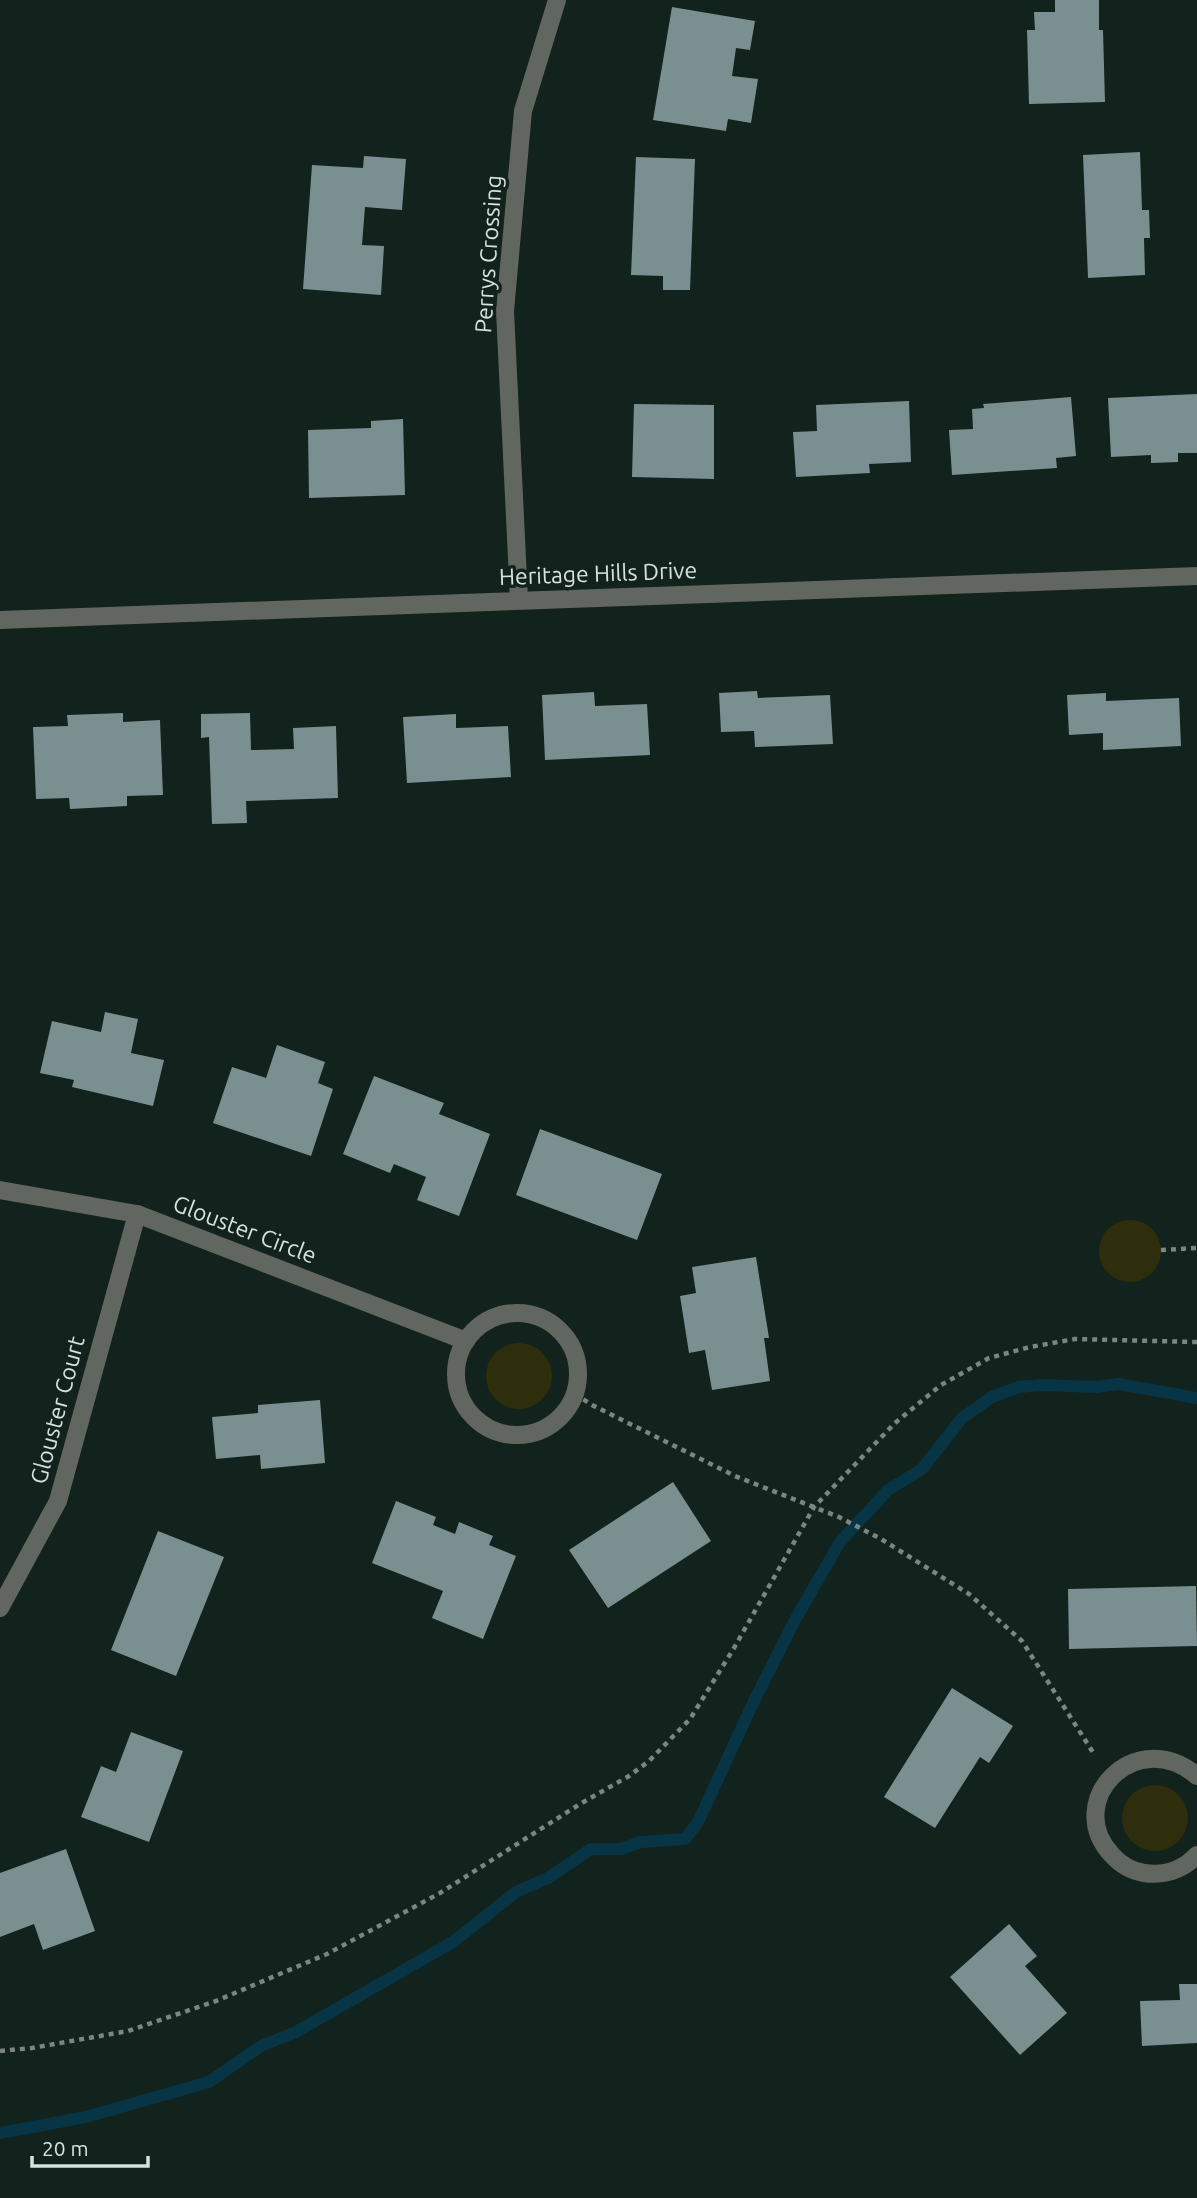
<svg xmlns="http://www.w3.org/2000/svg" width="1197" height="2198" font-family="Ubuntu,sans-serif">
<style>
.green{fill:#2e2e0d}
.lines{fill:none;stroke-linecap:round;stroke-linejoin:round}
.stream{stroke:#073545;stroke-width:12}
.building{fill:#7a8f8f}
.path{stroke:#798681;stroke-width:4.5;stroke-dasharray:5 5;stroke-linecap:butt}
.minor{stroke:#626660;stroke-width:18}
.labels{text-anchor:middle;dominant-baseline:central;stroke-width:7;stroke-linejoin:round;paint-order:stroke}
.street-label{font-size:23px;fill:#d7e1dd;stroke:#12221c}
</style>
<rect width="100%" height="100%" fill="#12221c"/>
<g class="green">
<circle cx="1130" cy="1251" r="31"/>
<circle cx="519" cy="1376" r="33"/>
<circle cx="1155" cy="1818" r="33"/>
</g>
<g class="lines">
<polyline class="stream" points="0,2133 86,2117 209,2082 261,2046 296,2032 453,1942 516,1892 548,1878 591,1849 621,1849 641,1842 685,1839 698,1822 753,1703 795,1620 840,1542 888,1490 922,1469 962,1418 992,1397 1019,1387 1044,1385 1095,1387 1119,1384 1197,1398"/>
</g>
<g class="building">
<polygon points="1055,0 1099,0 1099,30 1103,30 1105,102 1029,104 1027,30 1035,30 1034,12 1055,12"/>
<polygon points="672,7 755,21 750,50 736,48 732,76 758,79 751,123 728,119 726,131 653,120"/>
<polygon points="1140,152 1142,210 1149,210 1150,238 1144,238 1145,275 1088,278 1083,155"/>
<polygon points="364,156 406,159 402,210 365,207 362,245 384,246 381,295 303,289 312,165 363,168"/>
<polygon points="636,157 695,159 690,290 663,290 663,276 631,275"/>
<polygon points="1197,394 1197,453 1178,453 1178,462 1151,463 1151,455 1111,457 1108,398"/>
<polygon points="1071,397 1076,456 1056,458 1057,468 952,475 949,430 973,429 972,409 984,408 983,404"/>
<polygon points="909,401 911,462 869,464 870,473 796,477 793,432 817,431 816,405"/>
<polygon points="634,404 714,405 714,479 632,477"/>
<polygon points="403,419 405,495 309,498 308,430 371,428 371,421"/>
<polygon points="757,691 758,698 830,695 833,744 755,747 754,731 721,732 719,693"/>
<polygon points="594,692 595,706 647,704 650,755 545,760 542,695"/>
<polygon points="1106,693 1106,701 1179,698 1181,746 1103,750 1103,733 1069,735 1067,695"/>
<polygon points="123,713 123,722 160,720 163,795 127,796 127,806 70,809 69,798 36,799 33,727 68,726 67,715"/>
<polygon points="250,713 251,750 294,749 293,728 336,726 338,798 246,801 247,823 212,824 209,737 201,738 201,714"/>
<polygon points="456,714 456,728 508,726 511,777 407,783 403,717"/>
<polygon points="105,1012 138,1019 131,1053 164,1060 153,1106 72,1087 74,1080 40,1073 52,1021 101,1032"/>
<polygon points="277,1045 325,1062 318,1083 333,1089 311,1156 213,1123 232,1067 266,1078"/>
<polygon points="374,1076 444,1103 439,1114 490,1134 459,1216 417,1200 426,1177 394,1164 390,1173 343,1154"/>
<polygon points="540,1129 662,1174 637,1240 516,1195"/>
<polygon points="756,1257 769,1338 764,1338 770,1381 712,1390 705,1350 689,1353 680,1296 696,1293 692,1267"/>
<polygon points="320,1400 325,1463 261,1469 260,1455 216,1459 212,1417 258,1413 258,1405"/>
<polygon points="673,1482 711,1541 608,1608 569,1550"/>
<polygon points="396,1501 436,1517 433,1525 455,1534 459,1522 493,1536 489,1545 516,1556 483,1639 432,1618 443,1591 372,1563"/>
<polygon points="158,1531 224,1557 176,1676 111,1650"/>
<polygon points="1196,1586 1197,1646 1069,1649 1068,1589"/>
<polygon points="952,1688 1013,1726 989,1763 980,1757 935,1828 884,1797"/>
<polygon points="131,1732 183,1751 149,1842 81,1817 101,1766 116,1772"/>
<polygon points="66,1849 95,1931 43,1950 34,1924 0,1937 0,1873"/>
<polygon points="1009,1924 1037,1956 1025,1966 1067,2013 1020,2055 950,1977"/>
<polygon points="1179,1984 1197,1984 1197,2043 1142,2046 1140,2001 1180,2000"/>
</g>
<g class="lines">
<g class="path">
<polyline points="1161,1250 1197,1248"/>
<polyline points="575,1394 592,1405 735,1476 839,1517 881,1539 969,1594 1022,1641 1094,1754"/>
<polyline points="0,2051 32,2048 128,2031 216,2001 327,1954 440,1893 580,1804 629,1776 649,1761 690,1719 734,1648 814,1507 895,1423 941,1385 989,1358 1030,1347 1075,1339 1197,1342"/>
</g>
<g class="minor">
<polyline points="519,600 505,311 523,111 557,0"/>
<polyline points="0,620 1197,576"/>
<polyline points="0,1190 137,1214 466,1341"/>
<circle cx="517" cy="1374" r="61"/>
<polyline points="0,1608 58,1501 137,1214"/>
<path d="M 1197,1776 C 1135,1724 1062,1802 1112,1855 C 1121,1865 1131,1871 1144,1873 C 1164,1876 1183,1870 1197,1855"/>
</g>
</g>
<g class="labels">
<g class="street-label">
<text transform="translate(488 254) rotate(-86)">Perrys Crossing</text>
<text transform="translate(598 573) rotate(-2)">Heritage Hills Drive</text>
<text transform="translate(245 1229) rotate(21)">Glouster Circle</text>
<text transform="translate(57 1410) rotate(-75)">Glouster Court</text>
</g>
</g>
<path d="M32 2156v10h116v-10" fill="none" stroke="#d7e1dd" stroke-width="3.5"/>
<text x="42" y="2156" font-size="21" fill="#d7e1dd" stroke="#12221c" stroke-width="5" paint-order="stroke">20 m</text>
</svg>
